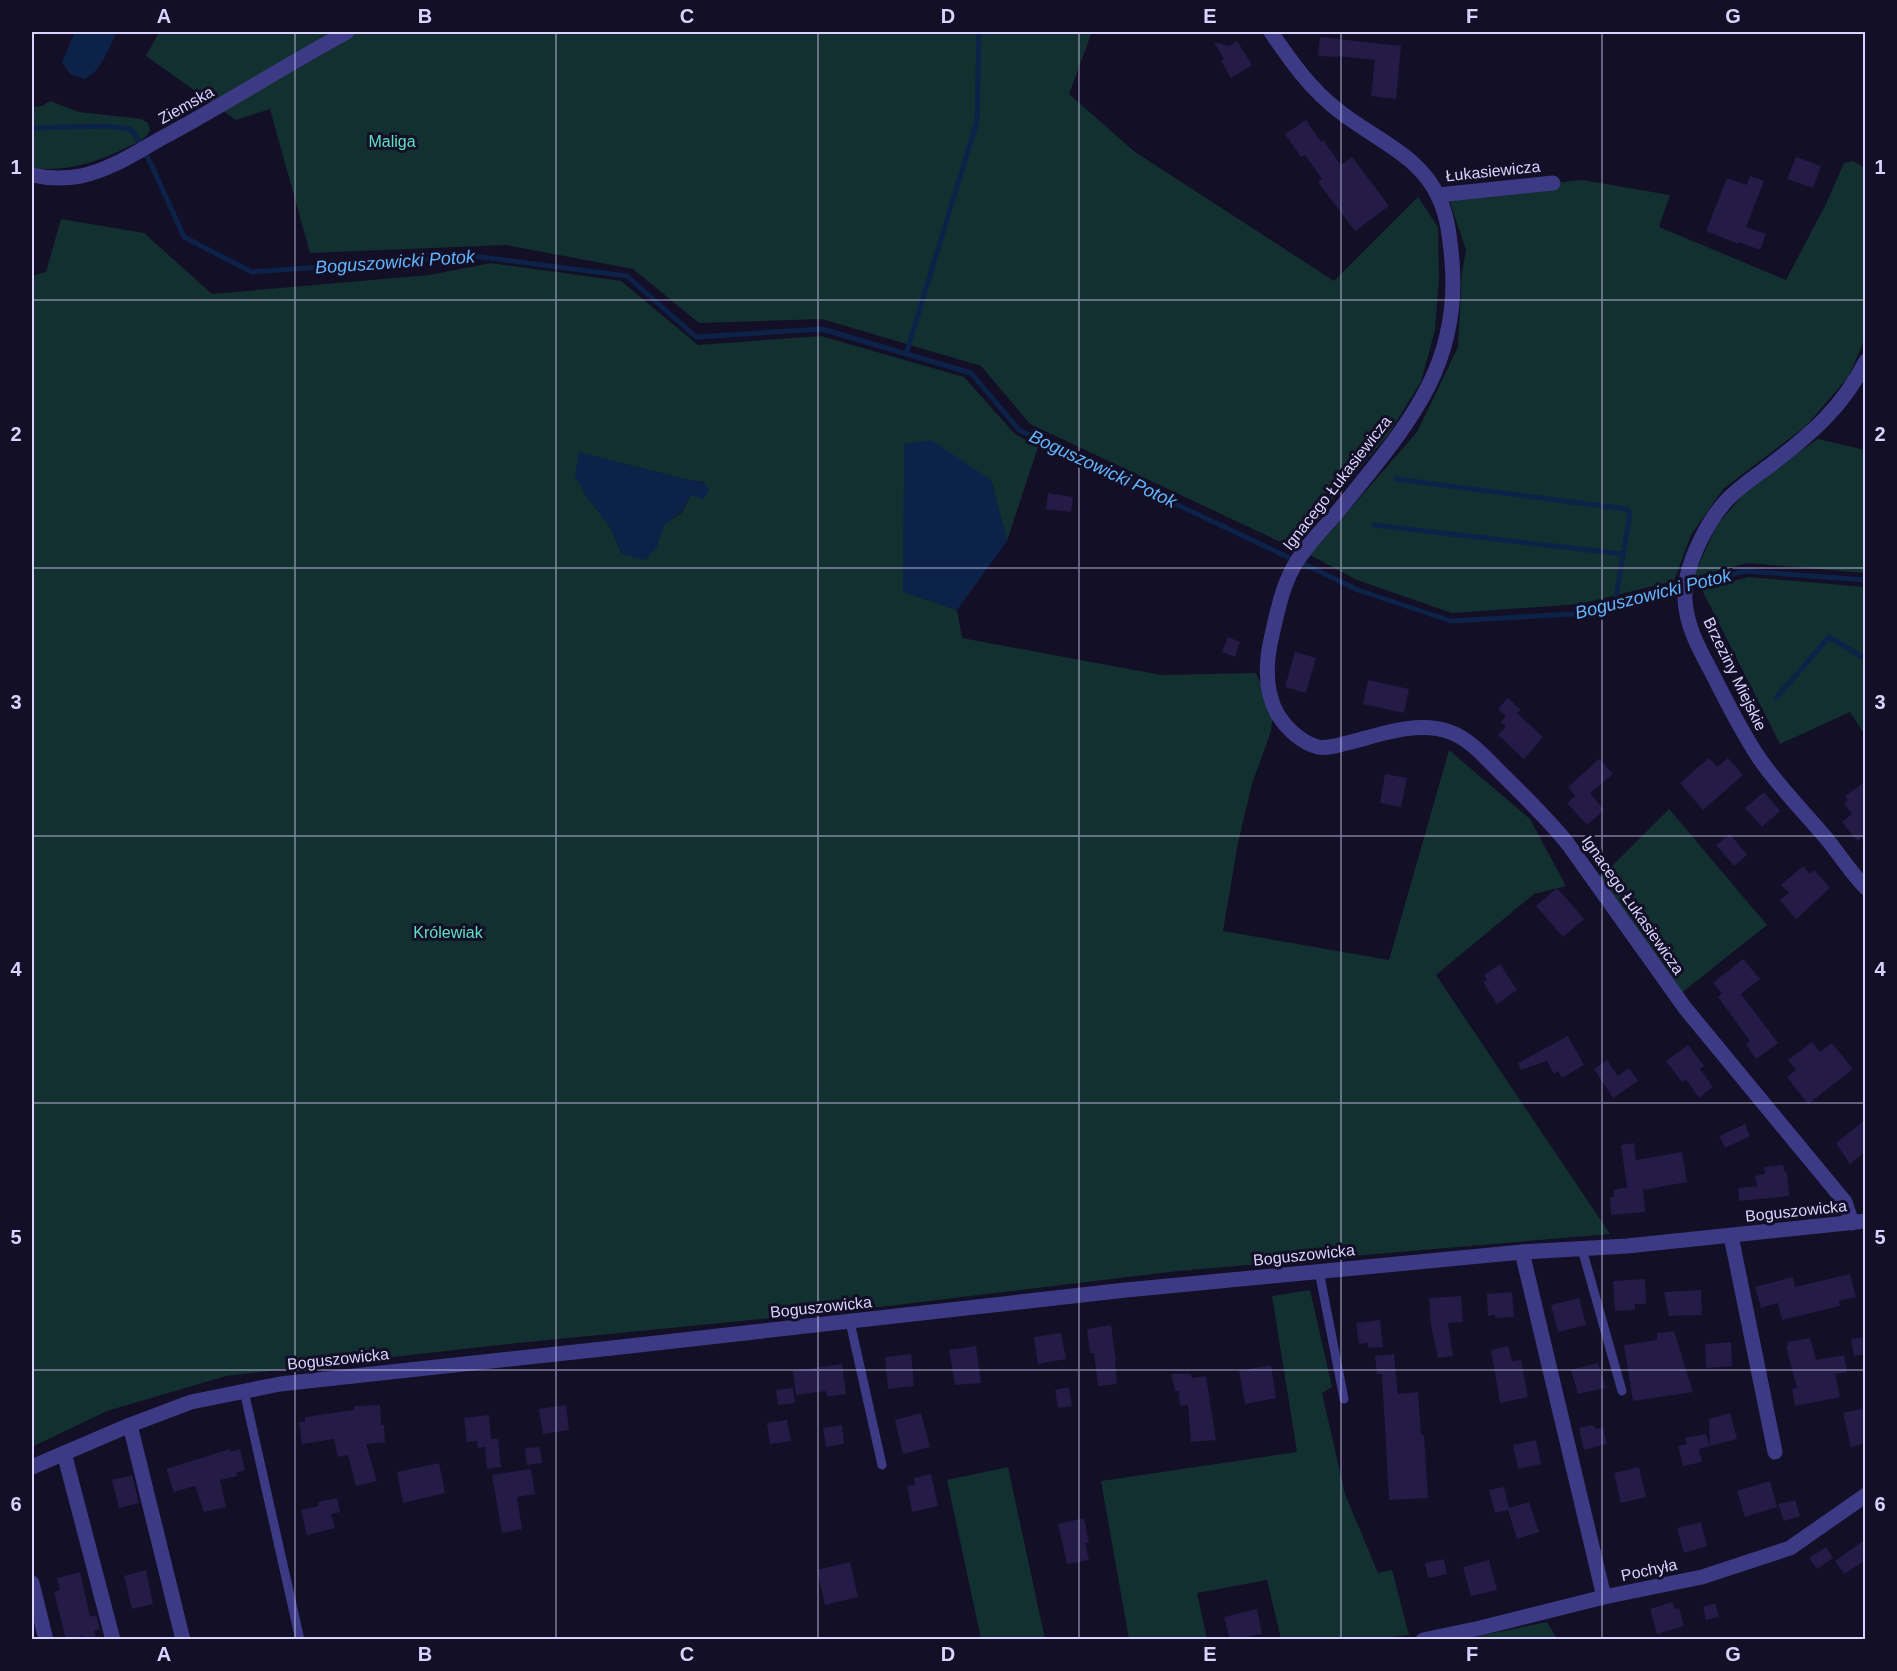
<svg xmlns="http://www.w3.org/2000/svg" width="1897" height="1671" font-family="Helvetica,sans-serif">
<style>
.green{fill:#12302f;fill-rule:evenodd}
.water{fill:#0c2248}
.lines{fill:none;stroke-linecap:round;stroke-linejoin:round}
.stream{stroke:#0c2248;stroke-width:5}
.building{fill:#241b47}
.service{stroke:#3d3a85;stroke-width:9}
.minor{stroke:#3d3a85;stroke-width:15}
.tertiary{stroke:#3d3a85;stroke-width:15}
.grid{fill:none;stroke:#d9d4ff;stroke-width:1.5;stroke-opacity:0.55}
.labels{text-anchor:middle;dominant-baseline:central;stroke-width:6;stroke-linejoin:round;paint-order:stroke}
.street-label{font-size:16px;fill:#d9d4ff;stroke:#130f26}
.park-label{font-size:16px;fill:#5fe0c0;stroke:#130f26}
.water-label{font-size:18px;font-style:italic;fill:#62b6ff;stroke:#130f26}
.neatline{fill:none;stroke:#d9d4ff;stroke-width:2}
.grid-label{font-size:20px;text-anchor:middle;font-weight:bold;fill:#d9d4ff}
</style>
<rect width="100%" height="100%" fill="#130f26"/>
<g class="green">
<polygon points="159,32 1092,32 1069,94 1135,152 1334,281 1418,197 1438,227 1439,278 1435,330 1421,382 1388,435 1324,510 1289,546 1030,424 981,366 822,319 699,323 633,269 506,245 310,253 270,109 236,120 146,56"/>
<path d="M 50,101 L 79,112 L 141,119 L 148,123 L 150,130 C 146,139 136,143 128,147 C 96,163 67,172 32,168 L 32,107 L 42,106 Z"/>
<polygon points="1853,161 1865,168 1865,338 1849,376 1806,426 1723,489 1691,535 1674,581 1580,604 1452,613 1357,580 1310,555 1417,432 1458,347 1462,272 1466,250 1447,194 1582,180 1670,195 1659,227 1786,280 1826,204 1844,163"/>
<path d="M 61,219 L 144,233 L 212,294 L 429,275 L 491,263 L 621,281 L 698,345 L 821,336 L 964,377 L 1015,434 L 1038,447 L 1007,541 L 991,480 L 903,592 L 957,610 L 962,638 L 1161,675 L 1256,673 L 1273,712 L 1271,731 L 1252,784 L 1238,843 L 1223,931 L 1389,960 L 1449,750 L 1530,819 L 1566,886 L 1534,894 L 1436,975 L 1610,1234 L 1178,1271 L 864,1309 L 508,1344 L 226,1376 L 107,1411 L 32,1447 L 32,276 L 46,272 ZM 579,453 L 684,479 L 704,482 L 691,495 L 682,512 L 622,554 L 610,527 L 585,494 Z"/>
<polygon points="1818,439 1865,450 1865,573 1748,563 1693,577 1717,525 1743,495 1795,454"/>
<polygon points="1748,577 1865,587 1865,735 1850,712 1780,744 1702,590"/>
<polygon points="1669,809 1767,925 1680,994 1597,875 1603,875"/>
<polygon points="1310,1290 1332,1387 1322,1393 1345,1494 1378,1573 1392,1570 1409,1635 1375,1639 1281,1639 1267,1580 1197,1593 1207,1639 1129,1639 1101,1481 1297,1452 1272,1296"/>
<polygon points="1008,1467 1045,1639 981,1639 947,1480"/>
<polygon points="1547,1622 1557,1639 1465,1639"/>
</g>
<g class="water">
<path d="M 75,32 L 117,32 C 108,49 102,71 84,79 L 70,74 L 62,62 Z"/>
<polygon points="931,440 991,480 1007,541 957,610 903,592 904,444"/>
<polygon points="579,452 684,479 703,482 709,489 704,499 691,495 682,511 664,525 657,547 646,560 622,554 610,527 585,494 575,476"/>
</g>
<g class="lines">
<g class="stream">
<polyline points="32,128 105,126 130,129 134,133 151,164 184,237 252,272 474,256 627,276 696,337 822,329 971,373 1019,430 1288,557"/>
<polyline points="906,354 977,121 979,32"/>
<polyline points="1396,479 1626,509 1630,514 1623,554"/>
<polyline points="1374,525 1623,554 1615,604"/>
<polyline points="1306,565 1358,590 1451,621 1573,614 1745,571 1866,580"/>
<polyline points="1776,698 1829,637 1866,659"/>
</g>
</g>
<g class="building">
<polygon points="1320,37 1401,46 1396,99 1371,96 1375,60 1338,56 1338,57 1318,56"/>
<polygon points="1237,41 1252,65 1231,78 1221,61 1224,59 1214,42 1229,46"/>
<polygon points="1306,120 1321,142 1323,140 1341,165 1352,157 1389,206 1355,231 1318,182 1322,179 1305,155 1301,157 1285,134"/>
<polygon points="1796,157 1821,166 1813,188 1787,179"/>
<polygon points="1750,176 1764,181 1746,227 1766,234 1760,250 1739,242 1738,244 1706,231 1727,178 1747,185"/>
<polygon points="1048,493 1073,497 1071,512 1046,509"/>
<polygon points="1228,637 1240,642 1235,657 1222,652"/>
<polygon points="1295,652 1316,658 1306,693 1285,687"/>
<polygon points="1368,680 1409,689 1404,713 1363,704"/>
<polygon points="1508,698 1521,710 1517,713 1543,737 1524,759 1498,735 1506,726 1501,722 1506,716 1498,709"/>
<polygon points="1709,758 1717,767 1728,758 1743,775 1703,810 1680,783"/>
<polygon points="1599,759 1613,774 1590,793 1604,810 1587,825 1567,803 1575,796 1568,787"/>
<polygon points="1385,774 1407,778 1401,807 1380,803"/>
<polygon points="1866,781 1866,835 1857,841 1842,822 1852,814 1844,803 1848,800 1845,796"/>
<polygon points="1764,792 1780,811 1762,827 1745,808"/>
<polygon points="1730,834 1747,855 1734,866 1716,845"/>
<polygon points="1803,866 1810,874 1814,870 1830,888 1796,919 1780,900 1789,893 1781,885"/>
<polygon points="1557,888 1584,919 1563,937 1536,906"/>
<polygon points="1743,959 1760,979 1741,994 1778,1043 1756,1059 1746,1044 1750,1041 1718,997 1722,993 1713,983"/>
<polygon points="1500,964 1517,990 1497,1004 1483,982 1487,980 1484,975"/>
<polygon points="1568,1036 1584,1065 1562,1078 1558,1071 1554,1074 1547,1061 1521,1070 1518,1063"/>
<polygon points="1812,1042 1820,1052 1832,1043 1853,1069 1808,1104 1787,1077 1796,1070 1788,1060"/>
<polygon points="1688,1045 1704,1066 1700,1069 1713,1087 1699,1098 1686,1079 1682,1082 1666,1061"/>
<polygon points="1607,1060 1618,1076 1629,1068 1638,1081 1613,1098 1594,1069"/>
<polygon points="1866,1119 1866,1151 1850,1164 1836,1143"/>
<polygon points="1745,1124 1750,1136 1725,1148 1719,1136"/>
<polygon points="1634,1143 1636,1160 1682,1152 1687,1182 1643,1190 1645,1212 1611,1215 1610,1197 1614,1197 1614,1190 1627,1187 1621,1145"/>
<polygon points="1783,1165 1785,1172 1787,1172 1789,1196 1739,1201 1738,1188 1757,1186 1755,1176 1765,1174 1764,1167"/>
<polygon points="1850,1274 1856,1297 1839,1301 1840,1306 1782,1320 1778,1303 1761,1308 1755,1287 1793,1277 1795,1287"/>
<polygon points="1645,1279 1646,1304 1635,1304 1635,1310 1615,1311 1613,1281"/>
<polygon points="1701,1290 1702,1315 1669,1316 1664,1292"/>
<polygon points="1512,1292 1514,1317 1495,1318 1495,1315 1488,1316 1487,1294"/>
<polygon points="1461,1296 1463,1322 1448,1323 1453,1356 1438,1358 1431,1325 1429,1298"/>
<polygon points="1579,1298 1586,1325 1558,1332 1551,1305"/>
<polygon points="1380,1320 1383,1347 1368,1348 1368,1343 1359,1344 1356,1323"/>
<polygon points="1111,1325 1116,1361 1115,1362 1117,1384 1098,1386 1094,1353 1090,1353 1087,1329"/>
<polygon points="1674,1331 1693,1392 1633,1401 1624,1345 1657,1340 1657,1333"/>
<polygon points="1061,1333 1066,1359 1038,1364 1034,1337"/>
<polygon points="1866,1337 1866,1354 1854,1356 1851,1339"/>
<polygon points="1810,1338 1816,1360 1844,1355 1847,1372 1835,1374 1840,1397 1795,1406 1792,1389 1797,1388 1786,1347 1788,1346 1787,1342"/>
<polygon points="1731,1342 1732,1366 1706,1368 1705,1344"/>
<polygon points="976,1346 981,1383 955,1385 949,1350"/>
<polygon points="1508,1346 1512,1361 1521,1360 1528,1397 1500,1403 1491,1350"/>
<polygon points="911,1354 914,1386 888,1389 885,1357"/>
<polygon points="1394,1354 1398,1394 1418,1392 1421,1435 1424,1435 1428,1498 1389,1500 1382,1374 1377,1374 1375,1356"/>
<polygon points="1598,1363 1605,1388 1578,1394 1571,1370"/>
<polygon points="842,1364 846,1394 827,1397 826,1391 796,1395 793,1371"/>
<polygon points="1271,1365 1276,1398 1245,1404 1239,1371"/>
<polygon points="1171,1374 1191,1374 1192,1378 1206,1376 1216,1440 1191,1442 1188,1405 1180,1406 1179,1391 1175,1391"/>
<polygon points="1069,1387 1072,1406 1058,1408 1055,1390"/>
<polygon points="793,1388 795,1403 778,1405 776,1390"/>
<polygon points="380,1405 381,1425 384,1425 385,1442 366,1444 377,1481 356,1486 348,1455 338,1457 334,1439 302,1444 299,1422 305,1422 305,1417 354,1410 354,1406"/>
<polygon points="566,1405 569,1430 543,1434 539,1409"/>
<polygon points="1866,1408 1866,1443 1851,1447 1843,1413"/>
<polygon points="921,1413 930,1447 903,1454 895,1420"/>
<polygon points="1730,1413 1737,1439 1710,1446 1709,1419"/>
<polygon points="489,1415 491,1439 498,1439 501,1467 487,1469 485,1447 478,1448 477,1441 467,1442 464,1418"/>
<polygon points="787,1420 791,1441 770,1444 767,1423"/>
<polygon points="842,1425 844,1444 826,1447 823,1428"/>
<polygon points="1592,1425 1597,1429 1603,1427 1607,1444 1584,1450 1579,1428"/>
<polygon points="1706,1434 1710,1446 1699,1449 1702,1462 1683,1466 1678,1446 1687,1444 1685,1438"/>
<polygon points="1536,1440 1541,1464 1518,1469 1513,1445"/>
<polygon points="540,1447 542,1463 527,1465 525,1448"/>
<polygon points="230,1449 230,1452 240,1449 245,1470 236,1473 237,1476 220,1480 226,1507 204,1512 195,1486 174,1492 166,1469"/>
<polygon points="439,1463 445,1493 403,1503 397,1472"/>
<polygon points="1639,1467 1646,1497 1621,1503 1614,1473"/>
<polygon points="531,1469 535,1494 517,1497 522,1529 502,1533 492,1475"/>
<polygon points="931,1474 938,1506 912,1512 907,1486 915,1485 914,1478"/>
<polygon points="132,1475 139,1503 119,1508 112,1480"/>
<polygon points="1770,1481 1777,1507 1745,1517 1737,1491"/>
<polygon points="1504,1487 1509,1508 1529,1502 1539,1532 1517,1539 1508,1510 1495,1513 1489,1490"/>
<polygon points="337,1498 340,1512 331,1514 335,1528 307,1535 301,1510 319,1506 318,1502"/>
<polygon points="1795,1500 1800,1516 1784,1521 1778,1504"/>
<polygon points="1084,1518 1089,1543 1085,1543 1089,1560 1067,1564 1058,1524"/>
<polygon points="1701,1522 1707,1546 1684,1553 1677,1528"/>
<polygon points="1866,1539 1866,1560 1844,1574 1835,1561"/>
<polygon points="1826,1547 1833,1558 1817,1569 1809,1558"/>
<polygon points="1444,1559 1447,1574 1428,1578 1425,1563"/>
<polygon points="1489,1560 1497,1590 1471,1596 1463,1567"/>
<polygon points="850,1562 858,1597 825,1605 817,1570"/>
<polygon points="146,1570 153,1604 132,1609 124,1576"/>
<polygon points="80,1572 90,1617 96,1615 100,1629 94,1631 96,1636 84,1640 82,1636 66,1640 54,1592 60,1590 57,1578"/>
<polygon points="1672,1602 1675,1609 1679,1608 1684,1626 1657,1634 1650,1609"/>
<polygon points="1715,1603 1719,1617 1706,1620 1703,1607"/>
<polygon points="1257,1609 1262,1634 1230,1640 1224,1617"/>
</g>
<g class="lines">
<g class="service">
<polyline points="1582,1249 1622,1391"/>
<polyline points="1319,1271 1344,1399"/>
<polyline points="850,1322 882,1465"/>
<polyline points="244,1391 300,1640"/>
</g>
<g class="minor">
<path d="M 1271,32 C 1290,60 1311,90 1339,111 C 1374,139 1420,155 1439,198 C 1448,217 1450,240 1452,261 C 1461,367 1406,427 1344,504 C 1327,526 1306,544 1293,568 C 1282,588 1277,613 1272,635 C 1266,660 1264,691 1278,715 C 1287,729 1302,743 1318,747 C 1327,749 1338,745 1347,743 C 1379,735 1417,720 1450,732 C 1472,740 1488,761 1504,776 C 1526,798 1549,820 1568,844 L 1685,1008 L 1845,1202 L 1852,1223"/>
<path d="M 32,175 C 49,179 64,179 81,176 C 110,170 135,153 160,139 C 224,105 284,66 347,32"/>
<polyline points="1438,195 1553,183"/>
<path d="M 1866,361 C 1842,408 1813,432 1772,464 C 1756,476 1739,487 1726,501 C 1706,523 1683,569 1685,599 C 1686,625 1699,649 1711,671 C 1726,701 1741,731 1759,758 C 1779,787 1804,812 1826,838 C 1840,855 1851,873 1866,888"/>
<polyline points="1731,1236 1775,1452"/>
<polyline points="1522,1252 1604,1597"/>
<polyline points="130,1425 183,1640"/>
<polyline points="64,1453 113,1640"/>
<polyline points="32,1583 46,1640"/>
<polyline points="1423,1640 1480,1628 1604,1597 1702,1577 1790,1548 1866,1495"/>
</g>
<polyline class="tertiary" points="32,1467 130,1425 191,1402 280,1384 612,1348 1126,1290 1522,1252 1627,1246 1866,1221"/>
</g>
<path class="grid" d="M 295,32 L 295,1640M 556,32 L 556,1640M 818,32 L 818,1640M 1079,32 L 1079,1640M 1341,32 L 1341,1640M 1602,32 L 1602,1640M 32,300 L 1866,300M 32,568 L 1866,568M 32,836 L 1866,836M 32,1103 L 1866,1103M 32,1370 L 1866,1370"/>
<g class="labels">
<g class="street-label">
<text transform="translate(186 105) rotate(-29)">Ziemska</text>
<text transform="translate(1493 171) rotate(-6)">Łukasiewicza</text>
<text transform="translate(1337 483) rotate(-52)">Ignacego Łukasiewicza</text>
<text transform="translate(1735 674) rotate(64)">Brzeziny Miejskie</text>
<text transform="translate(1633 905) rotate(55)">Ignacego Łukasiewicza</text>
<text transform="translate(1796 1211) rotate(-6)">Boguszowicka</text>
<text transform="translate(1304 1255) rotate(-6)">Boguszowicka</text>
<text transform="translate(821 1307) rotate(-6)">Boguszowicka</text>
<text transform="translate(338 1359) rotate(-6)">Boguszowicka</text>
<text transform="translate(1649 1570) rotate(-12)">Pochyła</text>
</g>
<g class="park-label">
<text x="392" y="141">Maliga</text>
<text x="448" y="932">Królewiak</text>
</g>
<g class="water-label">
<text transform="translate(395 262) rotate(-4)">Boguszowicki Potok</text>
<text transform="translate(1103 469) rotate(25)">Boguszowicki Potok</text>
<text transform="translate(1653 594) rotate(-14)">Boguszowicki Potok</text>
</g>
</g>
<rect width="1897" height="1671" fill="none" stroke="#130f26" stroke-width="66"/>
<rect x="33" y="33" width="1831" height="1605" class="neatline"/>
<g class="grid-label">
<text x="164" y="23">A</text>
<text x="425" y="23">B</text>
<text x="687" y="23">C</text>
<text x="948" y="23">D</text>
<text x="1210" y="23">E</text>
<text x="1472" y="23">F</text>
<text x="1733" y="23">G</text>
<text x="16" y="174">1</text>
<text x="1880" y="174">1</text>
<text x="16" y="441">2</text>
<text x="1880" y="441">2</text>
<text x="16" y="709">3</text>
<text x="1880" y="709">3</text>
<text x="16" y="976">4</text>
<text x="1880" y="976">4</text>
<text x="16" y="1244">5</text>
<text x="1880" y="1244">5</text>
<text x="16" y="1511">6</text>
<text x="1880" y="1511">6</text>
<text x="164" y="1661">A</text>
<text x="425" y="1661">B</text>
<text x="687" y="1661">C</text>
<text x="948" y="1661">D</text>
<text x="1210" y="1661">E</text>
<text x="1472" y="1661">F</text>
<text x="1733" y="1661">G</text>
</g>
</svg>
